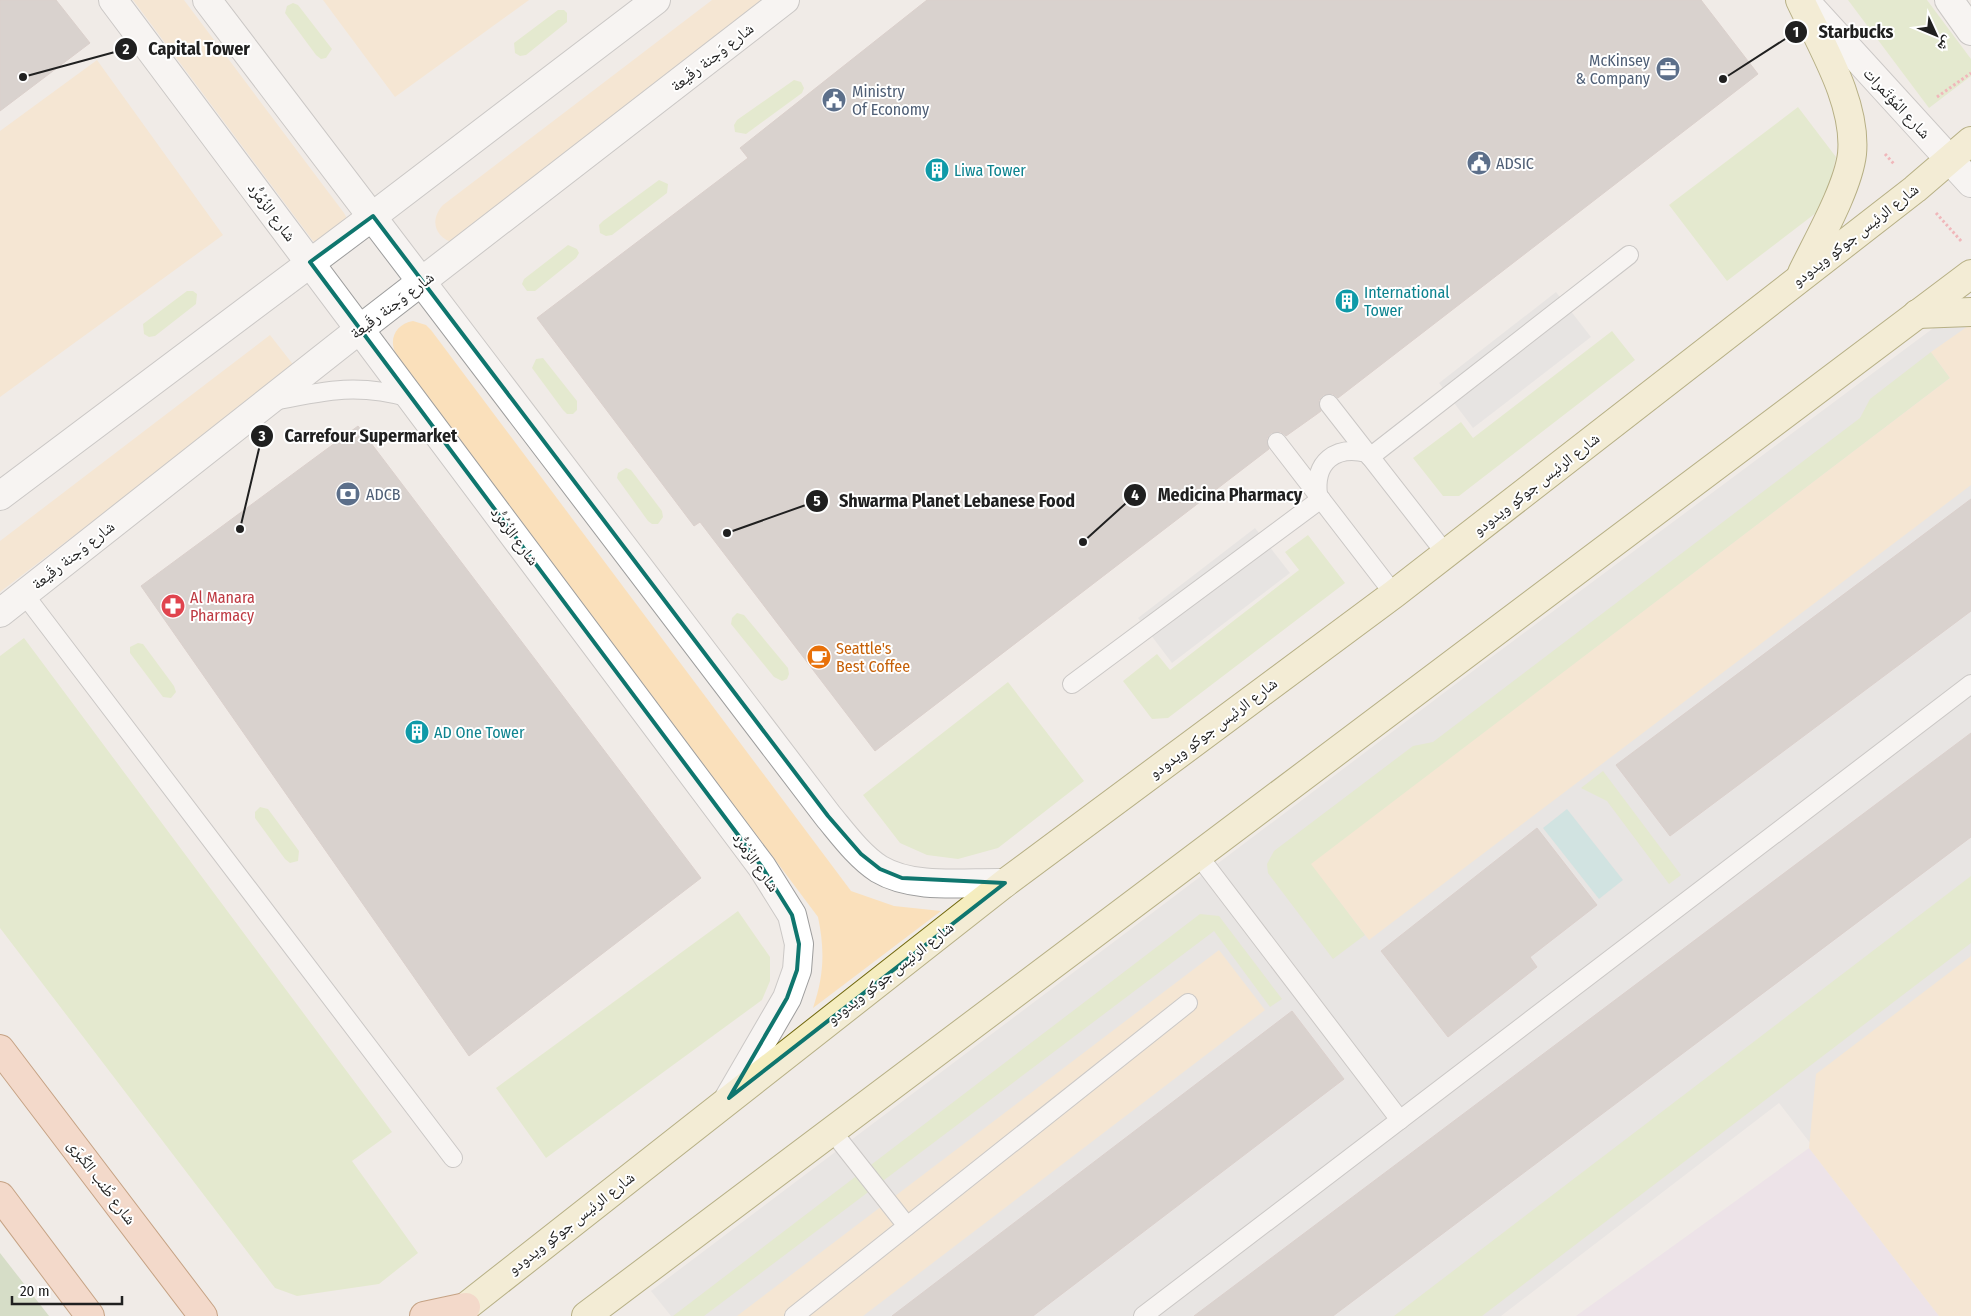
<svg xmlns="http://www.w3.org/2000/svg" width="1971" height="1316" font-family="'Fira Sans Condensed','Noto Naskh Arabic',sans-serif">
<style>
.residential{fill:#dedddd}
.industrial{fill:#e8d9e8}
.grass{fill:#d6e6b1}
.forest{fill:#b5cc9f}
.sand{fill:#fae0bb}
.parking{fill:#dcdcdc}
.water{fill:#abd9da}
.building{fill:#bdb3b0;stroke:#c0afaa}
.lines{fill:none;stroke-linecap:round;stroke-linejoin:round}
.lane-casing{stroke:#9d9d9d;stroke-width:20}
.street-casing{stroke:#9d9d9d;stroke-width:30}
.secondary-casing{stroke:#70670d;stroke-width:30}
.primary-casing{stroke:#90490b;stroke-width:30}
.path{stroke:#f07884;stroke-width:3;stroke-dasharray:2.5 2.5;stroke-linecap:butt}
.lane{stroke:#fff;stroke-width:18}
.street{stroke:#fff;stroke-width:28}
.secondary{stroke:#f5edbf;stroke-width:28}
.primary{stroke:#f5c3a6;stroke-width:28}
.marked{fill:none;stroke:#0f766e;stroke-width:4;stroke-linejoin:round}
.labels{text-anchor:middle;dominant-baseline:central;stroke-width:4;stroke-linejoin:round;paint-order:stroke}
.street-label{font-size:16px;fill:#202020;stroke:#fff}
.service-label{font-size:16px;fill:#4e5e75;stroke:#fff;text-anchor:start}
.culture-label{font-size:16px;fill:#0d838f;stroke:#fff;text-anchor:start}
.health-label{font-size:16px;fill:#be3a42;stroke:#fff;text-anchor:start}
.food-label{font-size:16px;fill:#c56008;stroke:#fff;text-anchor:start}
.leader{fill:none;stroke:#202020;stroke-width:2}
.callout-dot{fill:#202020;stroke:#fff;stroke-width:2}
.mark-label{font-size:15px;text-anchor:middle;font-weight:bold;fill:#fff}
.callout-label{font-size:18px;text-anchor:middle;font-weight:bold;fill:#202020;stroke:#fff;stroke-width:4;stroke-linejoin:round;paint-order:stroke}
</style>
<rect width="100%" height="100%" fill="#f0ebe7"/>
<polygon class="residential" points="1971,300 1971,1316 1945,1316 1779,1103 1501,1316 671,1316 651,1291 1477,668"/>
<polygon class="industrial" points="1809,1148 1939,1316 1576,1316"/>
<g class="grass">
<polygon points="1848,0 1927,0 1971,59 1971,76 1929,108"/>
<polygon points="293,3 298,5 332,49 326,58 321,59 316,55 285,13 287,6"/>
<polygon points="558,10 564,10 567,13 567,22 526,55 520,56 515,53 514,43"/>
<polygon points="794,80 801,82 804,88 802,93 746,134 735,132 734,125 737,120"/>
<polygon points="1798,107 1836,157 1825,206 1727,281 1669,205"/>
<polygon points="659,180 668,184 667,193 612,235 606,236 600,233 599,225 603,221"/>
<polygon points="568,245 577,249 579,253 576,258 535,291 527,291 522,284 524,279"/>
<polygon points="187,291 193,291 197,294 196,304 155,336 149,337 144,334 143,324"/>
<polygon points="1612,331 1635,360 1459,496 1443,496 1413,458 1461,422 1473,438"/>
<polygon points="1931,352 1950,378 1312,864 1365,935 1333,959 1268,873 1267,864 1274,851 1413,746 1433,742 1860,418 1870,399"/>
<polygon points="543,358 577,401 577,410 573,414 567,414 563,410 532,368 536,359"/>
<polygon points="626,468 631,470 662,511 663,517 658,524 652,524 648,521 617,478 618,473"/>
<polygon points="1308,535 1345,583 1168,718 1152,719 1123,681 1157,654 1170,670 1299,570 1285,552"/>
<polygon points="737,613 744,615 788,668 789,674 787,679 782,681 774,677 731,624 732,618"/>
<polygon points="24,638 392,1132 352,1161 418,1253 379,1284 297,1296 275,1288 0,928 0,656"/>
<polygon points="138,643 143,644 174,686 176,692 171,698 163,697 130,653 130,647"/>
<polygon points="1008,682 1084,781 998,848 958,859 927,855 900,843 863,795"/>
<polygon points="1603,771 1681,875 1669,884 1607,801 1581,788"/>
<polygon points="260,807 268,809 299,851 298,861 290,863 285,859 255,818 255,812"/>
<polygon points="1971,876 1971,943 1482,1316 1394,1316"/>
<polygon points="738,911 770,957 770,981 762,1000 546,1158 496,1088"/>
<polygon points="1200,914 1219,916 1282,999 1270,1007 1214,931 704,1316 673,1316"/>
</g>
<polygon class="forest" points="0,1253 49,1316 0,1316"/>
<g class="sand">
<polygon points="133,0 184,0 344,213 348,220 319,245 313,241"/>
<polygon points="323,0 529,0 395,97"/>
<path d="M 712,0 L 764,0 L 454,243 C 435,238 429,220 443,205 Z"/>
<polygon points="97,60 223,235 0,397 0,131"/>
<path d="M 413,321 L 426,325 L 431,330 L 851,891 L 894,906 L 941,911 L 813,1008 C 824,976 825,950 818,917 L 396,354 C 388,339 396,324 413,321 Z"/>
<polygon points="1971,324 1971,485 1369,940 1311,864 1950,378 1931,352"/>
<polygon points="270,335 295,367 0,592 0,541"/>
<polygon points="1219,950 1265,1010 863,1316 737,1316"/>
<polygon points="1971,956 1971,1316 1939,1316 1809,1148 1816,1074"/>
</g>
<g class="parking">
<polygon points="1556,292 1591,337 1473,428 1439,383"/>
<polygon points="1255,528 1290,573 1172,663 1138,618"/>
</g>
<polygon class="water" points="1567,809 1623,880 1599,899 1543,828"/>
<g class="building">
<polygon points="0,0 56,0 90,43 0,111"/>
<polygon points="927,0 1701,0 1758,74 1338,398 1333,394 1323,395 1319,400 1321,411 1317,414 1286,436 1281,432 1271,433 1267,438 1269,449 875,751 700,522 694,526 537,318 748,158 740,148"/>
<polygon points="358,426 701,878 469,1056 141,586"/>
<polygon points="1971,499 1971,611 1670,836 1616,765"/>
<polygon points="1971,733 1971,837 1333,1316 1194,1316"/>
<polygon points="1537,828 1597,905 1530,957 1537,967 1448,1037 1381,951"/>
<polygon points="1292,1011 1344,1079 1033,1316 892,1316"/>
</g>
<g class="lines">
<defs>
<g id="lane">
<path d="M 274,401 C 327,390 358,383 411,398"/>
<polyline points="1329,404 1446,554"/>
<polyline points="1277,442 1394,594"/>
<polyline points="1370,457 1629,255"/>
<path d="M 1318,495 C 1314,462 1335,445 1367,453"/>
<polyline points="24,594 453,1158"/>
<polyline points="1072,684 1321,499"/>
<polyline points="1198,855 1400,1120"/>
<polyline points="832,1131 907,1226"/>
<polyline points="794,1316 1188,1003"/>
<polyline points="1143,1316 1971,684"/>
</g>
<g id="street">
<polyline points="113,0 762,867 792,915 799,944 797,970 787,998 729,1098"/>
<path d="M 207,0 L 828,816 C 843,834 859,856 879,869 C 914,890 966,882 1005,883"/>
<polyline points="1949,0 1971,31"/>
<polyline points="1805,1 1971,183"/>
<polyline points="0,496 373,216 656,0"/>
<polyline points="0,613 360,329 785,0"/>
</g>
<g id="secondary">
<path d="M 1800,0 C 1821,45 1857,103 1852,154 C 1848,188 1818,240 1802,273"/>
<polyline points="1917,314 1971,312"/>
<polyline points="454,1316 1005,883 1394,594 1915,189 1971,141"/>
<polyline points="586,1316 1971,274"/>
</g>
<g id="primary">
<polyline points="0,1049 203,1316"/>
<polyline points="0,1196 90,1316"/>
<polyline points="424,1316 466,1307"/>
</g>
</defs>
<use href="#lane" class="lane-casing"/>
<use href="#street" class="street-casing"/>
<use href="#secondary" class="secondary-casing"/>
<use href="#primary" class="primary-casing"/>
<g class="path">
<polyline points="1937,97 1971,73"/>
<polyline points="1885,154 1894,164"/>
<polyline points="1936,213 1962,242"/>
</g>
<use href="#lane" class="lane"/>
<use href="#street" class="street"/>
<use href="#secondary" class="secondary"/>
<use href="#primary" class="primary"/>
</g>
<path d="M0 0H1971V1316H0ZM 373,216 L 828,816 L 861,854 L 880,869 L 902,878 L 1005,883 L 729,1098 L 787,998 L 797,970 L 799,944 L 792,915 L 762,867 L 310,262 Z" fill="#f0ebe7" fill-opacity=".55" fill-rule="evenodd"/>
<path class="marked" d="M 373,216 L 828,816 L 861,854 L 880,869 L 902,878 L 1005,883 L 729,1098 L 787,998 L 797,970 L 799,944 L 792,915 L 762,867 L 310,262 Z"/>
<defs>
<symbol id="office-disc" viewBox="-11 -11 22 22"><circle r="9.5" fill="#5c6f8a" stroke="#fff"/><path d="M-6-3h4V-5.5h4V-3h4V5H-6ZM-1-4.5V-3h2v-1.5ZM-6 0V1H6V0Z" fill="#fff"/></symbol>
<symbol id="civic-disc" viewBox="-11 -11 22 22"><circle r="9.5" fill="#5c6f8a" stroke="#fff"/><path d="M-.6-6.5H3V-4.5H.6V-3L4-1V1h2V6H-6V1h2V-1L-.6-3ZM-1.2 2.5V6h2.4V2.5Z" fill="#fff"/></symbol>
<symbol id="building-disc" viewBox="-11 -11 22 22"><circle r="9.5" fill="#0f9aa8" stroke="#fff"/><path d="M-4-6H4V6H1V3H-1V6H-4ZM-2.5-4.3h1.7v1.8h-1.7ZM.8-4.3h1.7v1.8H.8ZM-2.5-1h1.7V.8h-1.7ZM.8-1h1.7V.8H.8Z" fill="#fff"/></symbol>
<symbol id="bank-disc" viewBox="-11 -11 22 22"><circle r="9.5" fill="#5c6f8a" stroke="#fff"/><path d="M-6-4H6V4H-6ZM0-2.3a2.3 2.3 0 1 0 0 4.6a2.3 2.3 0 1 0 0-4.6Z" fill="#fff"/></symbol>
<symbol id="pharmacy-disc" viewBox="-11 -11 22 22"><circle r="9.5" fill="#e0444e" stroke="#fff"/><path d="M-2-6h4v4h4v4h-4v4h-4v-4h-4v-4h4Z" fill="#fff"/></symbol>
<symbol id="cafe-disc" viewBox="-11 -11 22 22"><circle r="9.5" fill="#e8710a" stroke="#fff"/><path d="M-5.5-4.5H6V0H3Q3 3.5 0 3.5H-2.5Q-5.5 3.5-5.5 0ZM3-3.2v2h1.7v-2ZM-6 4.5H4V6H-6Z" fill="#fff"/></symbol>
</defs>
<g fill-rule="evenodd">
<use href="#office-disc" x="1654" y="55" width="28" height="28"/>
<use href="#civic-disc" x="820" y="86" width="28" height="28"/>
<use href="#civic-disc" x="1465" y="149" width="28" height="28"/>
<use href="#building-disc" x="923" y="156" width="28" height="28"/>
<use href="#building-disc" x="1333" y="287" width="28" height="28"/>
<use href="#bank-disc" x="334" y="480" width="28" height="28"/>
<use href="#pharmacy-disc" x="159" y="592" width="28" height="28"/>
<use href="#cafe-disc" x="805" y="643" width="28" height="28"/>
<use href="#building-disc" x="403" y="718" width="28" height="28"/>
</g>
<g class="labels">
<g class="street-label">
<text transform="translate(712 57) rotate(-38)">شارع وَجنة رقَيعة</text>
<text transform="translate(1897 103) rotate(47)">شارع المُؤتَمرات</text>
<text transform="translate(272 212) rotate(53)">شارع الزُمُرُّد</text>
<text transform="translate(1855 235) rotate(-38)">شارع الرئيس جوكو ويدودو</text>
<text transform="translate(392 305) rotate(-37)">شارع وَجنة رقَيعة</text>
<text transform="translate(1536 484) rotate(-38)">شارع الرئيس جوكو ويدودو</text>
<text transform="translate(515 536) rotate(53)">شارع الزُمُرُّد</text>
<text transform="translate(73 555) rotate(-38)">شارع وَجنة رقَيعة</text>
<text transform="translate(1213 728) rotate(-37)">شارع الرئيس جوكو ويدودو</text>
<text transform="translate(756 862) rotate(55)">شارع الزُمُرُّد</text>
<text transform="translate(890 973) rotate(-38)">شارع الرئيس جوكو ويدودو</text>
<text transform="translate(102 1182) rotate(53)">شارع طُنب الكُبرَى</text>
<text transform="translate(571 1223) rotate(-38)">شارع الرئيس جوكو ويدودو</text>
</g>
<g class="service-label">
<text x="1650" y="60" text-anchor="end">McKinsey<tspan x="1650" dy="18">&amp; Company</tspan></text>
<text x="852" y="91">Ministry<tspan x="852" dy="18">Of Economy</tspan></text>
<text x="1496" y="163">ADSIC</text>
<text x="366" y="494">ADCB</text>
</g>
<g class="culture-label">
<text x="954" y="170">Liwa Tower</text>
<text x="1364" y="292">International<tspan x="1364" dy="18">Tower</tspan></text>
<text x="434" y="732">AD One Tower</text>
</g>
<g class="health-label">
<text x="190" y="597">Al Manara<tspan x="190" dy="18">Pharmacy</tspan></text>
</g>
<g class="food-label">
<text x="836" y="648">Seattle's<tspan x="836" dy="18">Best Coffee</tspan></text>
</g>
</g>
<path class="leader" d="M1723 79L1796 32M23 77L126 49M240 529L262 436M1083 542L1135 495M727 533L817 501"/>
<g class="callout-dot">
<circle cx="1723" cy="79" r="5"/>
<circle cx="23" cy="77" r="5"/>
<circle cx="240" cy="529" r="5"/>
<circle cx="1083" cy="542" r="5"/>
<circle cx="727" cy="533" r="5"/>
<circle cx="1796" cy="32" r="12"/>
<circle cx="126" cy="49" r="12"/>
<circle cx="262" cy="436" r="12"/>
<circle cx="1135" cy="495" r="12"/>
<circle cx="817" cy="501" r="12"/>
</g>
<g class="mark-label">
<text x="1796" y="37">1</text>
<text x="126" y="54">2</text>
<text x="262" y="441">3</text>
<text x="1135" y="500">4</text>
<text x="817" y="506">5</text>
</g>
<g class="callout-label">
<text x="1856" y="38">Starbucks</text>
<text x="199" y="55">Capital Tower</text>
<text x="371" y="442">Carrefour Supermarket</text>
<text x="1230" y="501">Medicina Pharmacy</text>
<text x="957" y="507">Shwarma Planet Lebanese Food</text>
</g>
<g transform="translate(1936 35) rotate(134)" stroke="#ffffff" stroke-width="4" paint-order="stroke">
<path d="M0-4L9 19L0 12L-9 19Z" fill="#202020"/>
<text y="-8" font-size="14" font-weight="bold" text-anchor="middle" fill="#202020">ش</text>
</g>
<path d="M12 1296v8h110v-8" fill="none" stroke="#202020" stroke-width="2.5"/>
<text x="20" y="1296" font-size="15" fill="#202020" stroke="#ffffff" stroke-width="4" paint-order="stroke">20 m</text>
</svg>
